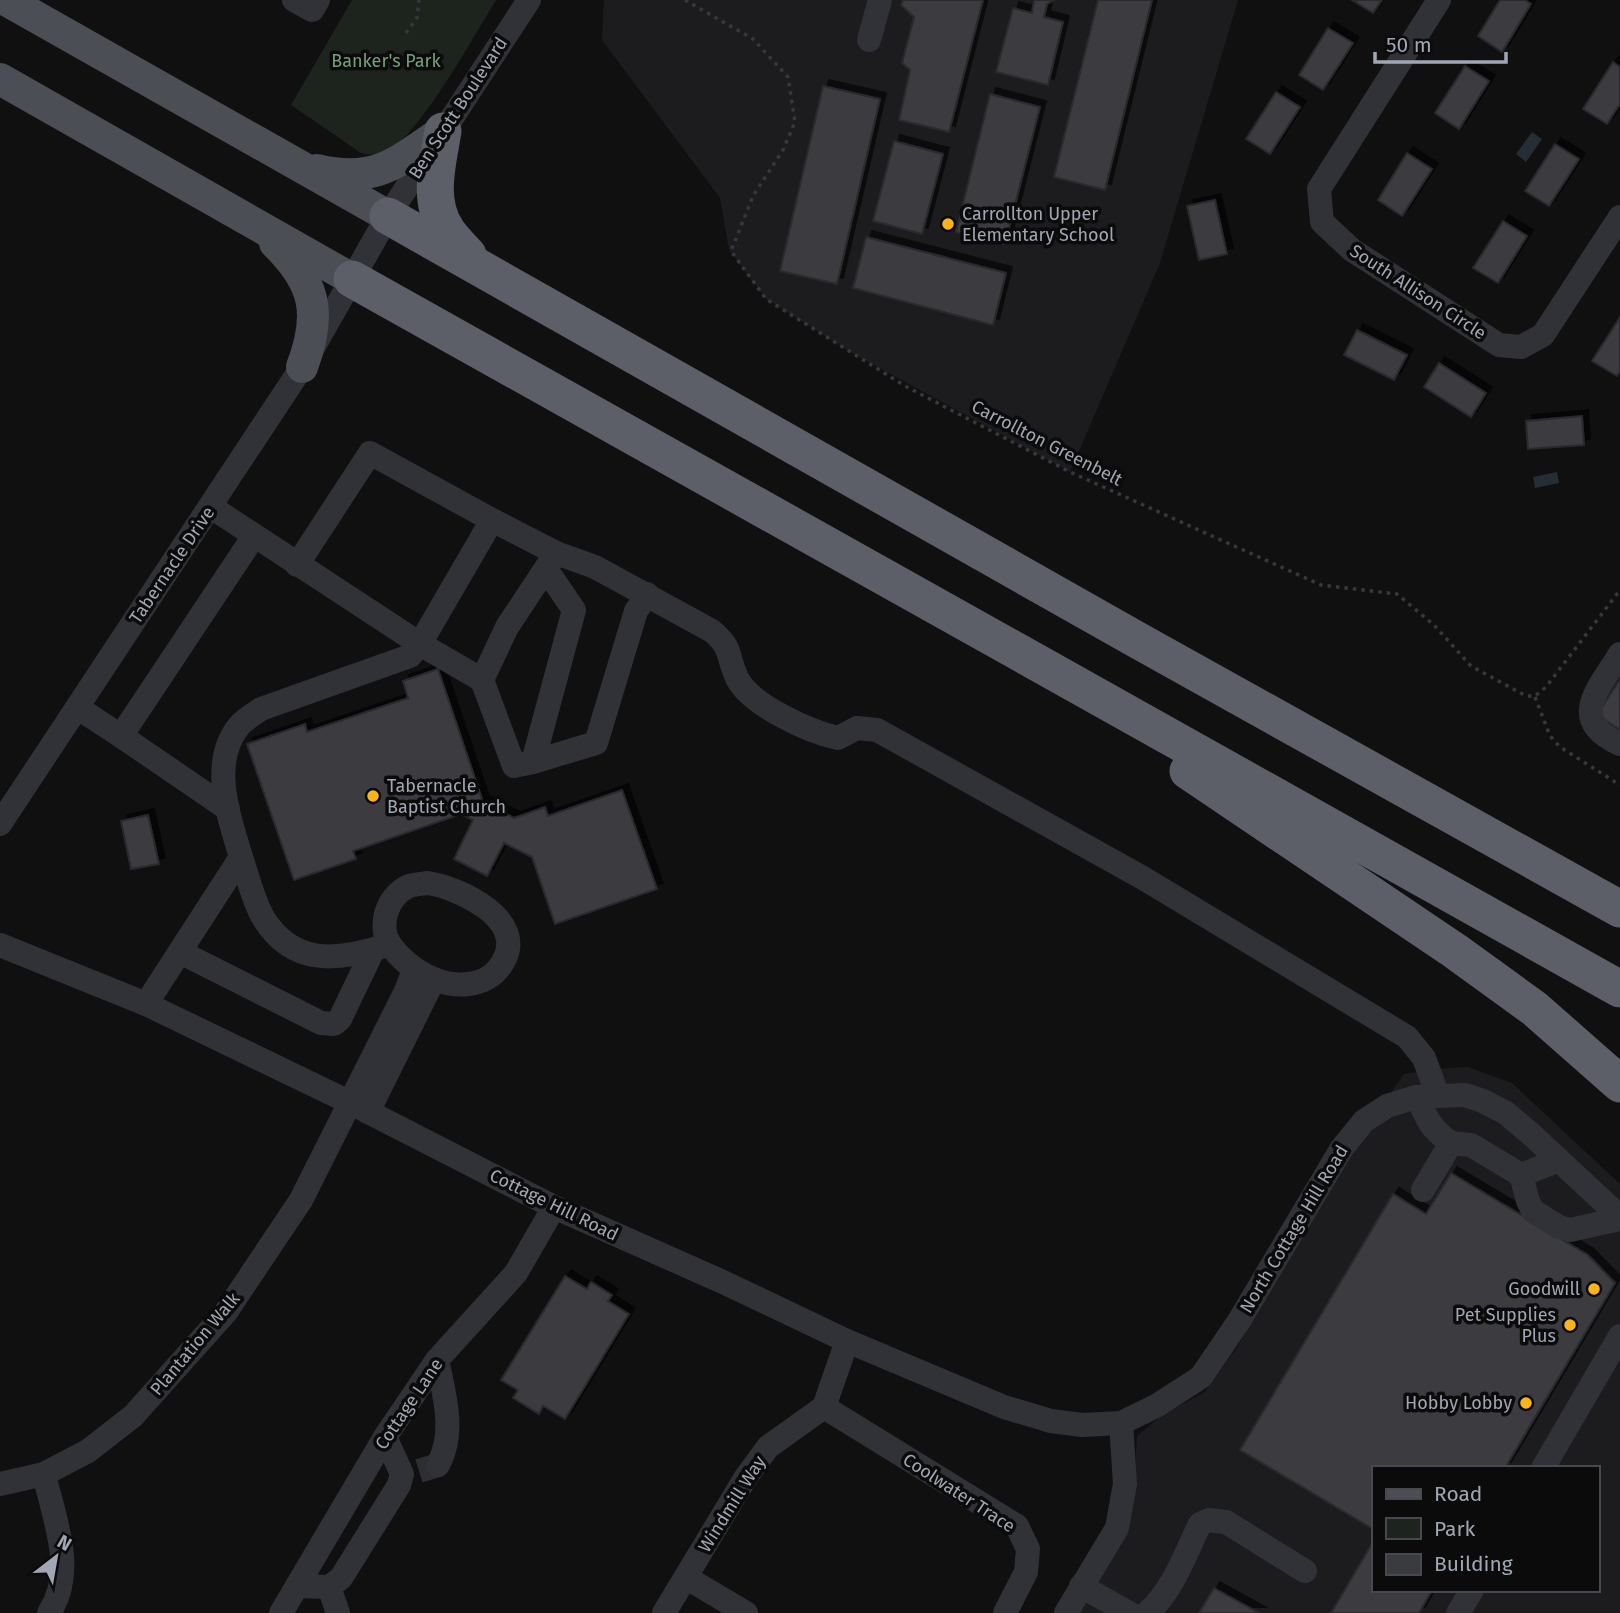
<svg xmlns="http://www.w3.org/2000/svg" width="1620" height="1613" font-family="'Fira Sans',sans-serif">
<style>
.built{fill:#1c1c1e;fill-rule:evenodd}
.green{fill:#1c241d}
.water{fill:#262e35}
.building{fill:#3a3b3f;stroke:#2a2a2e;stroke-width:2;filter:url(#shadow)}
.lines{fill:none;stroke-linecap:round;stroke-linejoin:round}
.minor-tunnel{stroke:#2d2e31;stroke-width:24;stroke-dasharray:24 12;stroke-linecap:butt}
.path{stroke:#37383e;stroke-width:3.5;stroke-dasharray:3.5 5;stroke-linecap:butt}
.minor{stroke:#313237;stroke-width:24}
.major{stroke:#4c4e56;stroke-width:32}
.highway{stroke:#5c5f68;stroke-width:37}
.poi-dot{fill:#fdb41c;stroke:#0b0b0c;stroke-width:2.5}
.labels{text-anchor:middle;dominant-baseline:central;stroke-width:7;stroke-linejoin:round;paint-order:stroke}
.park-label{font-size:18px;fill:#75a078;stroke:#0b0b0c}
.street-label{font-size:18px;fill:#a0a6b3;stroke:#0b0b0c}
.poi-label{font-size:18px;fill:#a0a6b3;stroke:#0b0b0c;text-anchor:end}
</style>
<defs>
<filter id="shadow"><feDropShadow dx="6" dy="-6" stdDeviation="0" flood-color="#0009"/></filter>
</defs>
<rect width="100%" height="100%" fill="#101011"/>
<g class="built">
<polygon points="604,0 1238,0 1160,263 1070,472 852,353 766,299 729,250 720,198 602,40"/>
<path d="M 1468,1067 L 1512,1083 L 1620,1184 L 1620,1613 L 1078,1613 L 1134,1486 L 1137,1436 L 1165,1413 L 1205,1392 L 1238,1346 L 1346,1158 L 1404,1074 L 1437,1069 ZM 1373,1468 L 1597,1468 L 1597,1590 L 1373,1590 Z"/>
</g>
<path class="green" d="M 352,0 L 496,0 C 475,34 420,134 388,151 C 378,156 371,155 361,153 L 291,105 Z"/>
<g class="water">
<polygon points="1532,132 1542,139 1526,162 1516,154"/>
<polygon points="1557,472 1559,483 1535,488 1533,477"/>
</g>
<g class="building">
<polygon points="903,0 983,0 949,132 899,120 910,70 902,63 914,17 901,5"/>
<polygon points="1034,0 1054,0 1047,4 1044,17 1063,22 1048,85 996,72 1013,8 1032,13"/>
<polygon points="1098,0 1152,0 1105,190 1054,177"/>
<polygon points="1352,0 1382,0 1373,13"/>
<polygon points="1500,0 1525,0 1531,4 1502,52 1478,36"/>
<polygon points="1328,28 1353,43 1323,90 1299,75"/>
<polygon points="1613,62 1620,67 1620,104 1607,124 1583,109"/>
<polygon points="1465,66 1489,81 1459,129 1435,113"/>
<polygon points="823,86 880,99 837,284 780,271"/>
<polygon points="1276,92 1300,107 1270,154 1246,139"/>
<polygon points="990,94 1040,107 1005,244 956,232"/>
<polygon points="894,141 943,154 922,234 873,221"/>
<polygon points="1555,144 1579,159 1549,206 1525,191"/>
<polygon points="1407,153 1432,169 1402,216 1378,200"/>
<polygon points="1215,200 1227,254 1199,260 1187,206"/>
<polygon points="1503,221 1527,236 1498,283 1473,268"/>
<polygon points="866,237 1006,273 993,325 853,288"/>
<polygon points="1620,317 1620,371 1617,376 1592,361"/>
<polygon points="1357,330 1407,355 1394,380 1344,355"/>
<polygon points="1439,363 1486,393 1471,417 1424,387"/>
<polygon points="1582,416 1584,445 1528,449 1526,421"/>
<polygon points="438,669 483,802 514,818 545,807 548,816 622,790 657,889 555,924 532,857 504,843 487,876 454,859 473,820 461,814 353,851 356,859 294,880 247,744 305,724 307,732 408,698 403,681"/>
<polygon points="1620,679 1620,730 1597,715"/>
<polygon points="148,815 159,864 131,869 121,821"/>
<polygon points="1451,1173 1588,1255 1615,1283 1505,1468 1373,1468 1373,1529 1240,1450 1393,1194 1426,1214"/>
<polygon points="565,1276 587,1289 591,1282 612,1295 608,1301 629,1314 565,1419 543,1406 539,1414 513,1398 518,1390 501,1380"/>
<polygon points="1373,1542 1373,1590 1432,1590 1419,1613 1331,1613"/>
<polygon points="1214,1588 1259,1613 1199,1613"/>
</g>
<g class="lines">
<polyline class="minor-tunnel" points="419,1471 438,1465"/>
<g class="path">
<polyline points="685,0 753,39 788,77 795,122 783,150 753,196 731,251 766,299 905,386 1070,472 1321,585 1397,594 1434,625 1471,666 1526,696 1535,696 1546,687 1620,590"/>
<polyline points="406,33 417,18 419,0"/>
<polyline points="1535,697 1550,736 1560,747 1620,785"/>
</g>
<g class="minor">
<polyline points="294,0 312,10 318,0"/>
<polyline points="1439,0 1319,189 1322,222 1352,250 1499,345 1521,347 1543,335 1620,217"/>
<polyline points="869,40 880,0"/>
<polyline points="211,507 420,644 482,680 514,766 533,762"/>
<polyline points="492,520 556,553"/>
<polyline points="546,569 574,610 533,762 596,743 636,611 647,594"/>
<path d="M 1620,654 C 1598,690 1567,720 1620,744"/>
<path d="M 482,680 L 507,627 L 556,553 L 595,567 L 712,631 C 734,650 726,655 737,678 C 750,705 810,732 838,738 L 857,728 L 877,730 L 1143,878 L 1407,1037 L 1424,1058 L 1438,1096"/>
<polyline points="78,708 121,736"/>
<polyline points="228,809 121,736 254,536"/>
<polyline points="0,824 302,367 388,216 529,0"/>
<path d="M 241,857 C 248,877 253,901 264,919 C 293,965 336,961 381,947"/>
<path d="M 428,883 C 460,888 528,920 503,962 C 495,976 484,982 469,984 C 439,988 408,969 391,946 C 377,927 387,897 407,887 C 413,884 421,884 428,883 Z"/>
<polyline points="0,945 146,1004 349,1102 554,1207 723,1282 847,1341 1004,1407 1051,1421 1082,1425 1121,1423 1156,1406 1201,1377 1239,1321 1342,1148 1364,1121 1387,1106 1416,1097 1438,1096 1465,1095 1483,1101 1506,1113 1532,1135 1620,1217"/>
<polyline points="180,952 321,1023 334,1024 340,1019 373,950"/>
<path d="M 146,1004 L 241,857 C 229,817 209,763 239,726 C 245,719 254,714 261,709 L 410,656 L 420,644 L 492,520 L 370,453 L 297,565"/>
<path d="M 1418,1097 C 1426,1119 1431,1129 1451,1143 L 1423,1190"/>
<polyline points="368,1112 434,979"/>
<polyline points="1451,1143 1471,1145 1521,1175 1559,1160"/>
<polyline points="1521,1175 1528,1201 1533,1211 1559,1227 1570,1230 1620,1219"/>
<path d="M 437,1360 C 444,1394 456,1432 438,1465"/>
<polyline points="824,1407 1017,1526 1028,1549 1026,1572 1005,1613"/>
<polyline points="1543,1468 1620,1336"/>
<path d="M 44,1474 C 54,1519 77,1571 49,1613"/>
<polyline points="0,1484 44,1474 88,1451 133,1416 226,1312 301,1200 406,991 414,969"/>
<polyline points="687,1578 746,1613"/>
<polyline points="297,1586 329,1587 341,1578 399,1485 402,1474 385,1437"/>
<polyline points="1081,1586 1129,1613"/>
<polyline points="329,1587 338,1613"/>
<polyline points="281,1613 385,1437 437,1360 516,1273 554,1207"/>
<polyline points="664,1613 746,1477 768,1447 824,1407 847,1341"/>
<polyline points="1066,1613 1117,1528 1125,1484 1121,1423"/>
<path d="M 1147,1613 C 1173,1591 1185,1554 1200,1524 L 1209,1520 L 1226,1522 L 1305,1571"/>
<polyline points="1458,1613 1472,1590"/>
</g>
<g class="major">
<polyline points="6,0 388,216"/>
<polyline points="0,79 352,279"/>
<path d="M 317,170 C 377,184 397,162 443,131"/>
<path d="M 275,243 C 316,283 322,314 302,367"/>
</g>
<g class="highway">
<path d="M 443,131 C 438,163 427,199 446,229 C 452,239 461,247 468,255"/>
<polyline points="388,216 1139,641 1620,909"/>
<polyline points="352,279 1620,989"/>
<polyline points="1188,771 1455,951 1535,1009 1620,1084"/>
</g>
</g>
<g class="poi-dot">
<circle cx="948" cy="224" r="7"/>
<circle cx="373" cy="796" r="7"/>
<circle cx="1594" cy="1289" r="7"/>
<circle cx="1570" cy="1325" r="7"/>
<circle cx="1526" cy="1403" r="7"/>
</g>
<g class="labels">
<g class="park-label">
<text x="386" y="61">Banker's Park</text>
</g>
<g class="street-label">
<text transform="translate(458 108) rotate(-57)">Ben Scott Boulevard</text>
<text transform="translate(1418 292) rotate(33)">South Allison Circle</text>
<text transform="translate(1047 443) rotate(27)">Carrollton Greenbelt</text>
<text transform="translate(172 565) rotate(-56)">Tabernacle Drive</text>
<text transform="translate(554 1205) rotate(26)">Cottage Hill Road</text>
<text transform="translate(1294 1229) rotate(-59)">North Cottage Hill Road</text>
<text transform="translate(195 1344) rotate(-50)">Plantation Walk</text>
<text transform="translate(409 1404) rotate(-56)">Cottage Lane</text>
<text transform="translate(959 1493) rotate(33)">Coolwater Trace</text>
<text transform="translate(732 1504) rotate(-58)">Windmill Way</text>
</g>
<g class="poi-label">
<text x="962" y="214" text-anchor="start">Carrollton Upper<tspan x="962" dy="21">Elementary School</tspan></text>
<text x="387" y="786" text-anchor="start">Tabernacle<tspan x="387" dy="21">Baptist Church</tspan></text>
<text x="1580" y="1289">Goodwill</text>
<text x="1556" y="1315">Pet Supplies<tspan x="1556" dy="21">Plus</tspan></text>
<text x="1512" y="1403">Hobby Lobby</text>
</g>
</g>
<rect x="1372" y="1466" width="228" height="126" fill="#0b0b0c" stroke="#47494f" stroke-width="2"/>
<rect x="1386" y="1489" width="35" height="10" fill="#4c4e56" stroke="#47494f" stroke-width="2"/>
<text x="1434" y="1501" font-size="21" fill="#a0a6b3">Road</text>
<rect x="1386" y="1518" width="35" height="21" fill="#1c241d" stroke="#47494f" stroke-width="2"/>
<text x="1434" y="1536" font-size="21" fill="#a0a6b3">Park</text>
<rect x="1386" y="1554" width="35" height="21" fill="#3a3b3f" stroke="#47494f" stroke-width="2"/>
<text x="1434" y="1571" font-size="21" fill="#a0a6b3">Building</text>
<g transform="translate(56 1557) rotate(31)" stroke="#0b0b0c" stroke-width="5" paint-order="stroke">
<path d="M0-5L12 26L0 18L-12 26Z" fill="#a0a6b3"/>
<text y="-10" font-size="19" font-weight="bold" text-anchor="middle" fill="#a0a6b3">N</text>
</g>
<path d="M1375 52v10h131v-10" fill="none" stroke="#a0a6b3" stroke-width="3.5"/>
<text x="1386" y="52" font-size="21" fill="#a0a6b3" stroke="#0b0b0c" stroke-width="5" paint-order="stroke">50 m</text>
</svg>
